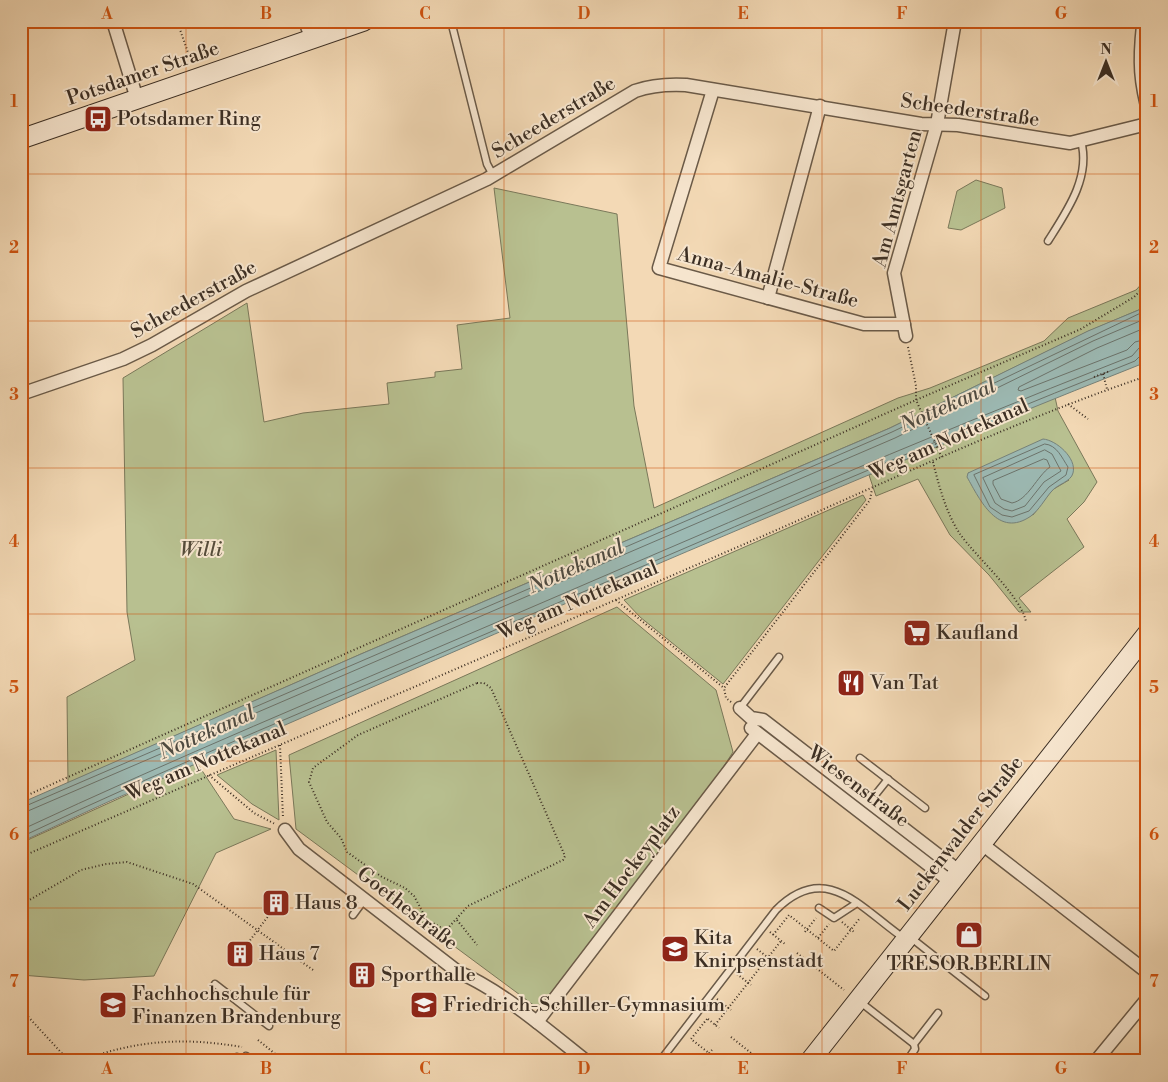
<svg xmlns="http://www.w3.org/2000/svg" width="1168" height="1082" font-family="'Libre Bodoni',serif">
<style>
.green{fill:#b8c090;stroke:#7a785a;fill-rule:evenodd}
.water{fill:#9cb9b3;stroke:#76827a}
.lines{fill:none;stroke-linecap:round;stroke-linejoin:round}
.shore{stroke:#6c746c;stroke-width:1}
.lane-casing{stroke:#6a5a48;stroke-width:9}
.street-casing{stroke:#6a5a48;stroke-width:15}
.secondary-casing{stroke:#3c2f24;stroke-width:21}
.path{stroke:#3c2f24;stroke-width:2;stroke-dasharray:1 2.5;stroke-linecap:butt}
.lane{stroke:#f7e6cf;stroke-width:6}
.street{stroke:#f7e6cf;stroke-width:12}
.secondary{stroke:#f7e6cf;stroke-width:19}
.grid{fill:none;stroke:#ce5310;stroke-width:1;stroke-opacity:0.55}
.labels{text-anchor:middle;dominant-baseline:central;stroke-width:4;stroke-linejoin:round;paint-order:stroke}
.street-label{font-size:20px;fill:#3c2f24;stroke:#f7e6cf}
.poi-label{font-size:20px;fill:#3c2f24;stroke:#f7e6cf;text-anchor:start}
.park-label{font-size:20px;font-style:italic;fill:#554c3a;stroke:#f7e6cf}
.water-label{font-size:21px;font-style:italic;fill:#4f4b41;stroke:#f7e6cf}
.neatline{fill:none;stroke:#ce5310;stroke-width:2}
.grid-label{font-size:16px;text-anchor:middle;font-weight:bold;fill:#ce5310}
</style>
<rect width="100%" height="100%" fill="#f3d9b5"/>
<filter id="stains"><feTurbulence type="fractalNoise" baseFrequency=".004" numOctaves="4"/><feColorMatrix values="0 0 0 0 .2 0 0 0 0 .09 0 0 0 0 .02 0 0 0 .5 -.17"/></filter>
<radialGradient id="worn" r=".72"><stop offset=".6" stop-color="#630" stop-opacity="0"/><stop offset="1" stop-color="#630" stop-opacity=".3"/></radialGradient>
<g class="green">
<polygon points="976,180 1002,188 1005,208 961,230 948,228 957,191"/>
<polygon points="494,188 617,214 634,406 654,508 898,398 930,388 1044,341 1068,318 1136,290 1147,278 1147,304 1141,309 1089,331 890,428 361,654 68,783 67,697 135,660 127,612 123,378 247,303 264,422 303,413 389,404 387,383 435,377 435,372 462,369 457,325 510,318"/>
<path d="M 1055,397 L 1058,411 L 1097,482 L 1084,502 L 1067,519 L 1084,547 L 1019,598 L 1031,612 L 1019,612 L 989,575 L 950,535 L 918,479 L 876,496 L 869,475 ZM 968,473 L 1069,480 L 1052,490 L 1033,515 Z"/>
<polygon points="863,495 866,500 723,684 640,617 624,600"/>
<polygon points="617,607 716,690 733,752 702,800 543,1012 296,829 289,755"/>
<polygon points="276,750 279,820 252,804 217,775"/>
<polygon points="197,763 234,819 271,829 216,853 154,976 84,980 21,975 21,843"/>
</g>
<g class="water">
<path d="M 1147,304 L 1147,356 L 1139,365 C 793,502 452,653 110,801 L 21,842 L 21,803 L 361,654 L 890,428 L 1088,331 L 1141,309 Z"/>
<path d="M 1043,439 C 1056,440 1077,458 1073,473 C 1071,482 1057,484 1051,492 C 1045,499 1039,510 1031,516 C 998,539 980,500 967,477 L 968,473 Z"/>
</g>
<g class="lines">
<g class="shore">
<polyline points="1147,327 1097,348 1019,387 1018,390 1021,391 1127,350 1135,342 1147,339"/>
<path d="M 1045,444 C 1057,445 1062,458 1068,467 L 1066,475 L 1049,487 L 1029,511 L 1012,517 L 1002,515 L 990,507 L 974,475 Z"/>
<polygon points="1045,450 1052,454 1061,471 1044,482 1025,506 1012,511 1004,509 995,503 983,478"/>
<path d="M 1044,459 L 1047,460 L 1050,467 C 1037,476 1028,500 1012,503 L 1001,499 L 993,484 L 993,481 Z"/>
<polyline points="21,808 892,432 1147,310"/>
<polyline points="21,814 895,438 1093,341 1147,318"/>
<path d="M 21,830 C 175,758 332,693 488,626 C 702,534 915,441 1132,356 L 1139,348 L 1147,347"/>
<path d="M 21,837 C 177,763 337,698 495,630 C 708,538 920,446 1135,361 L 1142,354 L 1147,353"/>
</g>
<defs>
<g id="lane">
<polyline points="451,21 487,164 493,175"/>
<path d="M 1147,26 L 1140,25 C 1136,62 1137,82 1147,118"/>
<path d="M 1048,241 C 1067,211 1091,177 1081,141"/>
<polyline points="740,708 779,657"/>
<polyline points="860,758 925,808"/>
<polyline points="868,804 888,779"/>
<polyline points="819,908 834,918 857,903"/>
<polyline points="353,915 364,900"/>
<polyline points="910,937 985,996"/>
<polyline points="215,984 269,1026"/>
<polyline points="859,1001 914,1044 915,1049 907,1061"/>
<polyline points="914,1044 938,1013"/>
<polyline points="246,1056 253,1061"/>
<polyline points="234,1061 237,1057"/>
<path d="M 660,1061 L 776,910 C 827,859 862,910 905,939"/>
</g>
<g id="street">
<polyline points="113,21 137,99"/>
<polyline points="305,21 312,40"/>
<polyline points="713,90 659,268 864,324 904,324"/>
<polyline points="768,298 820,106"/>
<polyline points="906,336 894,273 937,124 955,21"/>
<path d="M 21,394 L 123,359 L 152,345 L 246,291 L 487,179 L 635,91 C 652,85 667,84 686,85 L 921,124 L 958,125 L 1070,143 L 1147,124"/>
<polyline points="740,708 751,718 763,720 960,872"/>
<polyline points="751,728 951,882"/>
<path d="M 285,830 L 299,849 L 458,972 C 501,990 548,1031 586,1061"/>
<polyline points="982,844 1147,972"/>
<polyline points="537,1022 757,734"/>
<polyline points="1096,1061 1147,999"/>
</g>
<g id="secondary">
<polyline points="21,139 364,21"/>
<polyline points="810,1061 1147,634"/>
</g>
</defs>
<use href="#lane" class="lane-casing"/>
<use href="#street" class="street-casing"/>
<use href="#secondary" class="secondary-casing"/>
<g class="path">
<polyline points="177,21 192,64"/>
<polyline points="178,26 191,21"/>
<polyline points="908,347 916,386 916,400 942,458"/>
<polyline points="1103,374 1107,389"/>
<polyline points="1094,377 1110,371"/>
<polyline points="1068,404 1088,419"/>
<path d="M 933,462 C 939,486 946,513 960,534 C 976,557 1022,597 1026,622"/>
<polyline points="616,600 724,688"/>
<polygon points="477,683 484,683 491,688 565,856 563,860 468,906 448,928 442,928 427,920 414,896 405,888 382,877 347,852 341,838 327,822 309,782 313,768 358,735"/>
<polyline points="731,702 726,698 724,688 870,500 872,489"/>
<polyline points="280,745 283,818"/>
<polyline points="209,775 254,813 275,824"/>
<polyline points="21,798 916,400 1081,329 1134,297 1147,284"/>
<path d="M 21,857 C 258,754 496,652 733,549 C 870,490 1005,424 1147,376"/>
<polyline points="21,905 81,870 106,864 127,862 193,884 313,970"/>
<polyline points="457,920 477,945"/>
<polyline points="842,922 854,932"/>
<polyline points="770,932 785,944"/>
<polyline points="805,932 816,918"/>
<polyline points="773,935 789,915 834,951 860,918"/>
<polyline points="818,938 829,924"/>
<polyline points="248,943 269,915"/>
<polyline points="757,949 771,960"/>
<polyline points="797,953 844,990"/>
<polyline points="737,974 751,985"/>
<polyline points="717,999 731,1010"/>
<polyline points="21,1009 69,1061"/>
<polyline points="707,1019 691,1039 719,1061"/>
<polyline points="708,1019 719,1028"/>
<polyline points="715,1025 781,941"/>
<polyline points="731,1037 761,1061"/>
<polyline points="258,1040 284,1061"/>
<polyline points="21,1044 36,1061"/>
<polyline points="109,1059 111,1061"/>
<path d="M 80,1061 C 137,1040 182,1037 242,1047"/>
<polyline points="702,1061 712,1050"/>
</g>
<use href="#lane" class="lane"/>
<use href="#street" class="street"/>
<use href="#secondary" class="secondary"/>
</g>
<path class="grid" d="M 186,21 L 186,1061M 346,21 L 346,1061M 504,21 L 504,1061M 664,21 L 664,1061M 822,21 L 822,1061M 981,21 L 981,1061M 21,174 L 1147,174M 21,321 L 1147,321M 21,468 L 1147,468M 21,614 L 1147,614M 21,761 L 1147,761M 21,908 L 1147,908"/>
<defs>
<symbol id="bus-square" viewBox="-11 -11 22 22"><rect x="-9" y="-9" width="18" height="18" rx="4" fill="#8f2418" stroke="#f7e6cf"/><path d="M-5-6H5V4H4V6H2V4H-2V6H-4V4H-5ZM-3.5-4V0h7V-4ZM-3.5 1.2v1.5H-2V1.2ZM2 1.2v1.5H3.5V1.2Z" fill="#fff"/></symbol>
<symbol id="supermarket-square" viewBox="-11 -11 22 22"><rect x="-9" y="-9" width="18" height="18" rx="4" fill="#8f2418" stroke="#f7e6cf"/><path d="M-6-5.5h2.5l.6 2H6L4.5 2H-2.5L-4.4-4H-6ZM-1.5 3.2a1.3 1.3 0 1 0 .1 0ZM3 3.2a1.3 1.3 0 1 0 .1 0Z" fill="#fff"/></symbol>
<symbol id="restaurant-square" viewBox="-11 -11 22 22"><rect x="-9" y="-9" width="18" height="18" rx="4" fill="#8f2418" stroke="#f7e6cf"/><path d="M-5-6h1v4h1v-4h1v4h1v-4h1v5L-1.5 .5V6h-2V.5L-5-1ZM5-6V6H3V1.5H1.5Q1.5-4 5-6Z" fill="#fff"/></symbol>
<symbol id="building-square" viewBox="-11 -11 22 22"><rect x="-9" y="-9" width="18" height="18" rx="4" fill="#8f2418" stroke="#f7e6cf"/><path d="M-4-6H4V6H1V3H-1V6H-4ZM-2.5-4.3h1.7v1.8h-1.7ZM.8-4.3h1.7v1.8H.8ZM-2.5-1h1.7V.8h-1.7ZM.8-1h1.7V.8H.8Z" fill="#fff"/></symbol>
<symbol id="shop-square" viewBox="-11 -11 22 22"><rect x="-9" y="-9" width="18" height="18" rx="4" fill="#8f2418" stroke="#f7e6cf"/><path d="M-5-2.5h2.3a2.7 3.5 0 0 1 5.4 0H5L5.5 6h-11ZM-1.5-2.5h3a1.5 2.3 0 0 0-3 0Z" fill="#fff"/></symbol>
<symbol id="school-square" viewBox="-11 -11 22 22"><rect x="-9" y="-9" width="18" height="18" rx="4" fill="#8f2418" stroke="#f7e6cf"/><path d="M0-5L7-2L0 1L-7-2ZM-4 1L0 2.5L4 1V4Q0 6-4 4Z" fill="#fff"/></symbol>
<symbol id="university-square" viewBox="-11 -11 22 22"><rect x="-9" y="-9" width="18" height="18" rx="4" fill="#8f2418" stroke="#f7e6cf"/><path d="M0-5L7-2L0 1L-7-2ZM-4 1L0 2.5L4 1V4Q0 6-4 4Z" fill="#fff"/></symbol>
</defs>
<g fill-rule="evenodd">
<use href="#bus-square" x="82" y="103" width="32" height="32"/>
<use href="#supermarket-square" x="901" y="617" width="32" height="32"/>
<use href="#restaurant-square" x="835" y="667" width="32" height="32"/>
<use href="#building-square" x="260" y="887" width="32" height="32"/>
<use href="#shop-square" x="953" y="919" width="32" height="32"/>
<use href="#school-square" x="659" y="933" width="32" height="32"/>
<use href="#building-square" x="224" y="938" width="32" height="32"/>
<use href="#building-square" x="346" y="959" width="32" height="32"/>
<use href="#university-square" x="97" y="989" width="32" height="32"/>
<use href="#school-square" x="408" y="989" width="32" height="32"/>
</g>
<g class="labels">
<g class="street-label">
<text transform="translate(143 74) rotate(-19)">Potsdamer Straße</text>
<text transform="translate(970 111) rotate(8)">Scheederstraße</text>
<text transform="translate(554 118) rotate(-31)">Scheederstraße</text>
<text transform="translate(898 199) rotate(-75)">Am Amtsgarten</text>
<text transform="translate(768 278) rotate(15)">Anna-Amalie-Straße</text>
<text transform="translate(194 300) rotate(-29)">Scheederstraße</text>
<text transform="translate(949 440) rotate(-24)">Weg am Nottekanal</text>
<text transform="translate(578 601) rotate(-23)">Weg am Nottekanal</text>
<text transform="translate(206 762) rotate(-23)">Weg am Nottekanal</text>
<text transform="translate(858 787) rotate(37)">Wiesenstraße</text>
<text transform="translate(961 834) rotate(-52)">Luckenwalder Straße</text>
<text transform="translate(632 867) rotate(-53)">Am Hockeyplatz</text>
<text transform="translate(407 909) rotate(38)">Goethestraße</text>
</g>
<g class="poi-label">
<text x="117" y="119">Potsdamer Ring</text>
<text x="936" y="633">Kaufland</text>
<text x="870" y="683">Van Tat</text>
<text x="295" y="903">Haus 8</text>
<text x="694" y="938">Kita<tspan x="694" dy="23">Knirpsenstadt</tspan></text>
<text x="259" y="954">Haus 7</text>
<text x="969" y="964" text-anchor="middle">TRESOR.BERLIN</text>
<text x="381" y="975">Sporthalle</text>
<text x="132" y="994">Fachhochschule für<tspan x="132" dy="23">Finanzen Brandenburg</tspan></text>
<text x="443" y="1005">Friedrich-Schiller-Gymnasium</text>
</g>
<g class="park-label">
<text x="201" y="550">Willi</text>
</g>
<g class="water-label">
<text transform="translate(948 406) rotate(-24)">Nottekanal</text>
<text transform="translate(576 567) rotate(-24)">Nottekanal</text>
<text transform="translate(207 733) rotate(-24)">Nottekanal</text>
</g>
</g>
<rect width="1168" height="1082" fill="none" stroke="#f3d9b5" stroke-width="55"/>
<g transform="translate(1106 62)" stroke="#f7e6cf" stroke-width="4" paint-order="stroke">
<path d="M0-4L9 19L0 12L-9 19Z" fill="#3c2f24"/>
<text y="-8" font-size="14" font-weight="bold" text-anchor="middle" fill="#3c2f24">N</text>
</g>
<rect x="28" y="28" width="1112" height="1026" class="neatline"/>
<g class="grid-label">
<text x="107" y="19">A</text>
<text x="266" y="19">B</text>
<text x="425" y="19">C</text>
<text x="584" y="19">D</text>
<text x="743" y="19">E</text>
<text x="902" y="19">F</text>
<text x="1061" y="19">G</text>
<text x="14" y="107">1</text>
<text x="1154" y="107">1</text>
<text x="14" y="253">2</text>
<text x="1154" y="253">2</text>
<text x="14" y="400">3</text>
<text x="1154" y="400">3</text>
<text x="14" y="547">4</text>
<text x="1154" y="547">4</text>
<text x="14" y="693">5</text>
<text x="1154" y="693">5</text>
<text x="14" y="840">6</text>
<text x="1154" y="840">6</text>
<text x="14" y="987">7</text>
<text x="1154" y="987">7</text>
<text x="107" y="1074">A</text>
<text x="266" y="1074">B</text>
<text x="425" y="1074">C</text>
<text x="584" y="1074">D</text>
<text x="743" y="1074">E</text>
<text x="902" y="1074">F</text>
<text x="1061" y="1074">G</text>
</g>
<rect width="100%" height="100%" filter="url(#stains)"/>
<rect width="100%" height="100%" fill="url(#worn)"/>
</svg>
